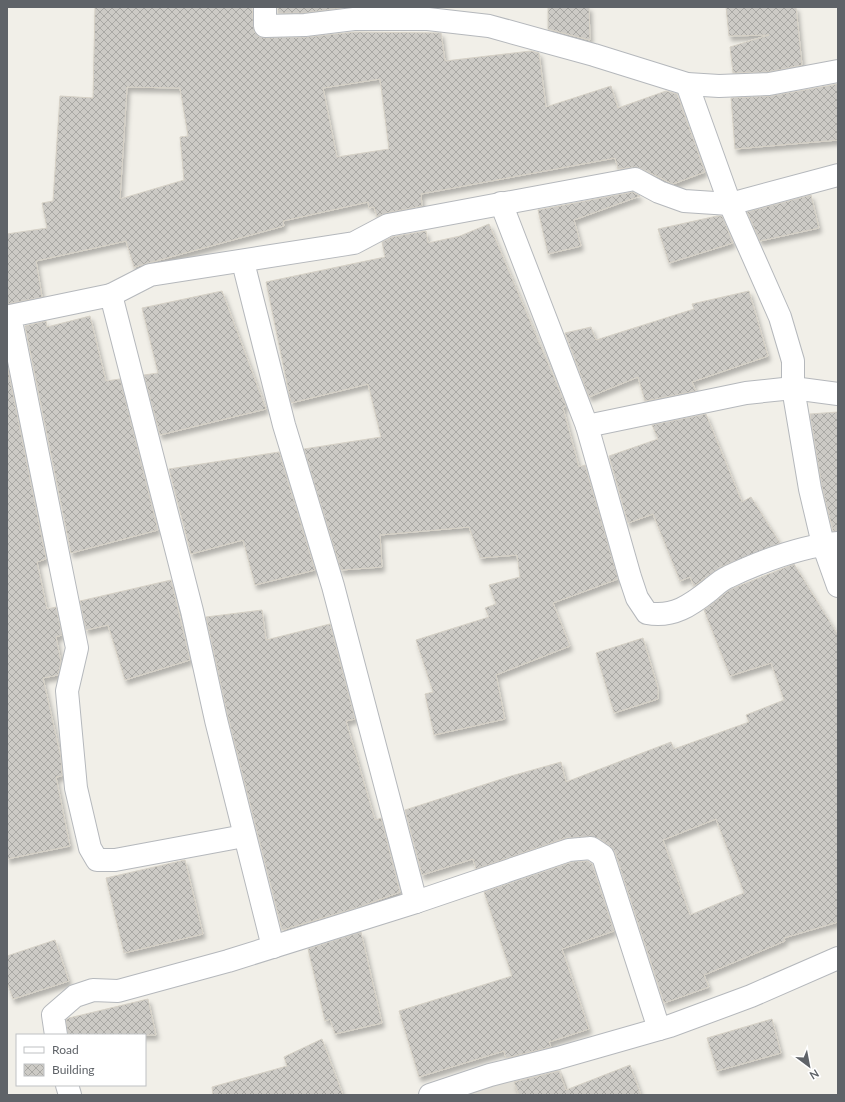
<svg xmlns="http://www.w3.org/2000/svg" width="845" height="1102" font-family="Lato,sans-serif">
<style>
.education{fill:#e1ded6}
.building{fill:url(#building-cross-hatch);stroke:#d6d1c6;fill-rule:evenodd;filter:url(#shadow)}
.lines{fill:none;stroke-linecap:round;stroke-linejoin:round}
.minor-casing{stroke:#b5b8bc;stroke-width:24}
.minor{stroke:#fff;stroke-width:22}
</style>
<defs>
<pattern id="building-cross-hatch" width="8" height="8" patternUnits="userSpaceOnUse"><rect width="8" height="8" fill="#cccac5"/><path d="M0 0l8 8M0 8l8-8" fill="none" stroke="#a9a8a4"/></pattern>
<filter id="shadow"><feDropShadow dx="2.5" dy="4.5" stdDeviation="2" flood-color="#0004"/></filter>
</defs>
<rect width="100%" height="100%" fill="#f1efe8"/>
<polygon class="education" points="558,1062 570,1095 439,1095"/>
<g class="building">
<path d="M 95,7 L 252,7 L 254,32 L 259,37 L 265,38 L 307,37 L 355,32 L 441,33 L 445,61 L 531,51 L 539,53 L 546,107 L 611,86 L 618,108 L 666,91 L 677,94 L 705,172 L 673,184 L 640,168 L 633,167 L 618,169 L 615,158 L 421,194 L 422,206 L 386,213 L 377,217 L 374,207 L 369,208 L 368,202 L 283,221 L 284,226 L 134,267 L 126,241 L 36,261 L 42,297 L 7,304 L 7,234 L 47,228 L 42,203 L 53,201 L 60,96 L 93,98 ZM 380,79 L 389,149 L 337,157 L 323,88 ZM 127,87 L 180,88 L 188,136 L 180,137 L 184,180 L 120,199 Z"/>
<polygon points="278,7 349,7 304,13 278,13"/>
<polygon points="548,7 589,7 590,40 548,29"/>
<polygon points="726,7 796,7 802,65 768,72 733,73 730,47 769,35 729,36"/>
<polygon points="838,84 838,140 735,149 731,98 771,96"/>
<polygon points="633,192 640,196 574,220 581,246 548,254 538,210"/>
<polygon points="811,195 819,228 760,241 747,212"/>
<polygon points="717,216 722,216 733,243 669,263 658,229"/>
<polygon points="489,224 566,406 563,408 579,467 585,465 618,579 553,603 570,646 496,675 505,719 434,735 425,694 433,692 416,640 489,617 485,608 496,604 489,585 520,577 517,555 480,558 469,527 380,535 382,567 341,570 304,449 381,437 368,384 291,403 266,282 385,257 382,242 392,237 426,231 428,243 460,236"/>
<polygon points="222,291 266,409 160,435 144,375 158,373 142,308"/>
<polygon points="749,291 768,356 692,382 696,391 645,401 638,377 589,397 565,333 591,327 596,340 694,309 692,304"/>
<polygon points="90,316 106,381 120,379 158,530 71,553 25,326 46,321 47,327"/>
<polygon points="7,364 46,559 37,562 47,609 56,607 62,635 56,637 61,662 58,675 43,678 61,758 62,776 56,777 70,846 7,859"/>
<polygon points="838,412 838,531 833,531 822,487 810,414"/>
<polygon points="706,414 742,502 751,497 780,543 720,567 694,586 690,577 680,581 653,514 628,523 609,456 658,439 652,425"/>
<polygon points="279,452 315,570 255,585 243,540 191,554 169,469"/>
<path d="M 794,564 L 838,635 L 838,922 L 784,938 L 785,941 L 704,975 L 709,987 L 664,1003 L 615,852 L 610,846 L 598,838 L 590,836 L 565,838 L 476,869 L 473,859 L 422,875 L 405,810 L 511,776 L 561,762 L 566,782 L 671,742 L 674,749 L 749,722 L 746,715 L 784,700 L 771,663 L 730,676 L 704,610 L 731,589 ZM 716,819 L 744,893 L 690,915 L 663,840 Z"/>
<polygon points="171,580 190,660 125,680 108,625 86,630 80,601"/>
<polygon points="262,610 266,640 330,624 355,719 346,721 375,820 381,818 400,892 356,908 282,930 228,717 206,617"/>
<polygon points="643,638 658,688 658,699 614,713 596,653"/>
<polygon points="185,860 203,934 124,953 106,878"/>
<polygon points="588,861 592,864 614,931 562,949 589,1029 549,1042 551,1047 506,1058 504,1051 419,1077 399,1011 512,976 484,892 572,862"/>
<polygon points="361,932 382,1023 335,1034 330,1019 325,1021 308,949"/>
<polygon points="55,940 69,981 13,999 7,982 7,956"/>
<polygon points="148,999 156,1035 68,1035 66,1020 69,1018"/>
<polygon points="772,1019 781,1053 717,1071 707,1038"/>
<polygon points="322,1039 343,1095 213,1095 212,1087 287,1066 284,1057"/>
<polygon points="630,1065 641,1095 519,1095 514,1082 559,1071 566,1090"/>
</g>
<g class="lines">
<defs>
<g id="minor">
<polyline points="265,7 265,26 305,25 354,19 428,19 489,26 594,55 687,84 719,86 769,84 838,71"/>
<polyline points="687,84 730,204 780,317 793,361 793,388 810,489 823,544 838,586"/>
<polyline points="501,203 587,426"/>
<polyline points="243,262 284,425 333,586 416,902"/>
<polyline points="111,295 150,275 354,243 388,225 635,179 659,192 684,201 730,204 838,175"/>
<path d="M 838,394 L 793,388 L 746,393 L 587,426 L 630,577 L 637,598 L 647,613 C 673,618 691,605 710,590 C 716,585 721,580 728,577 C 762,561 800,546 838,543"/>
<polyline points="244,836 115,860 97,860 90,848 76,788 67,691 77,648 10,316 111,295 192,611 216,720 273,947"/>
<polyline points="56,1035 53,1015 75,996 93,990 118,991 228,961 416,902 569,850 591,848 603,856 659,1029"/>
<polyline points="67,1085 70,1095"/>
<polyline points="430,1095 490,1075 558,1058 670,1026 751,996 838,958"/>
</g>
</defs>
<use href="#minor" class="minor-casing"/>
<use href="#minor" class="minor"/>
</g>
<rect width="845" height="1102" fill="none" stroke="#5f6368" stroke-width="16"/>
<rect x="16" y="1034" width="130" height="52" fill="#ffffff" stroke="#bfc1c3"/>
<rect x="24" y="1047" width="20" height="6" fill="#ffffff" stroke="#bfc1c3"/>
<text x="52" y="1054" font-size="12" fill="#5f6368">Road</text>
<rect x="24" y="1064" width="20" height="12" fill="url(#building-cross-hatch)" stroke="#bfc1c3"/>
<text x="52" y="1074" font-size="12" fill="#5f6368">Building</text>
<g transform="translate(809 1066) rotate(148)" stroke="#ffffff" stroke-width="3" paint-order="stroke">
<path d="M0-3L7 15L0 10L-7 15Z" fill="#5f6368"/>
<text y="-6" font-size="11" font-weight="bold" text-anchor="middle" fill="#5f6368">N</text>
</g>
</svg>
